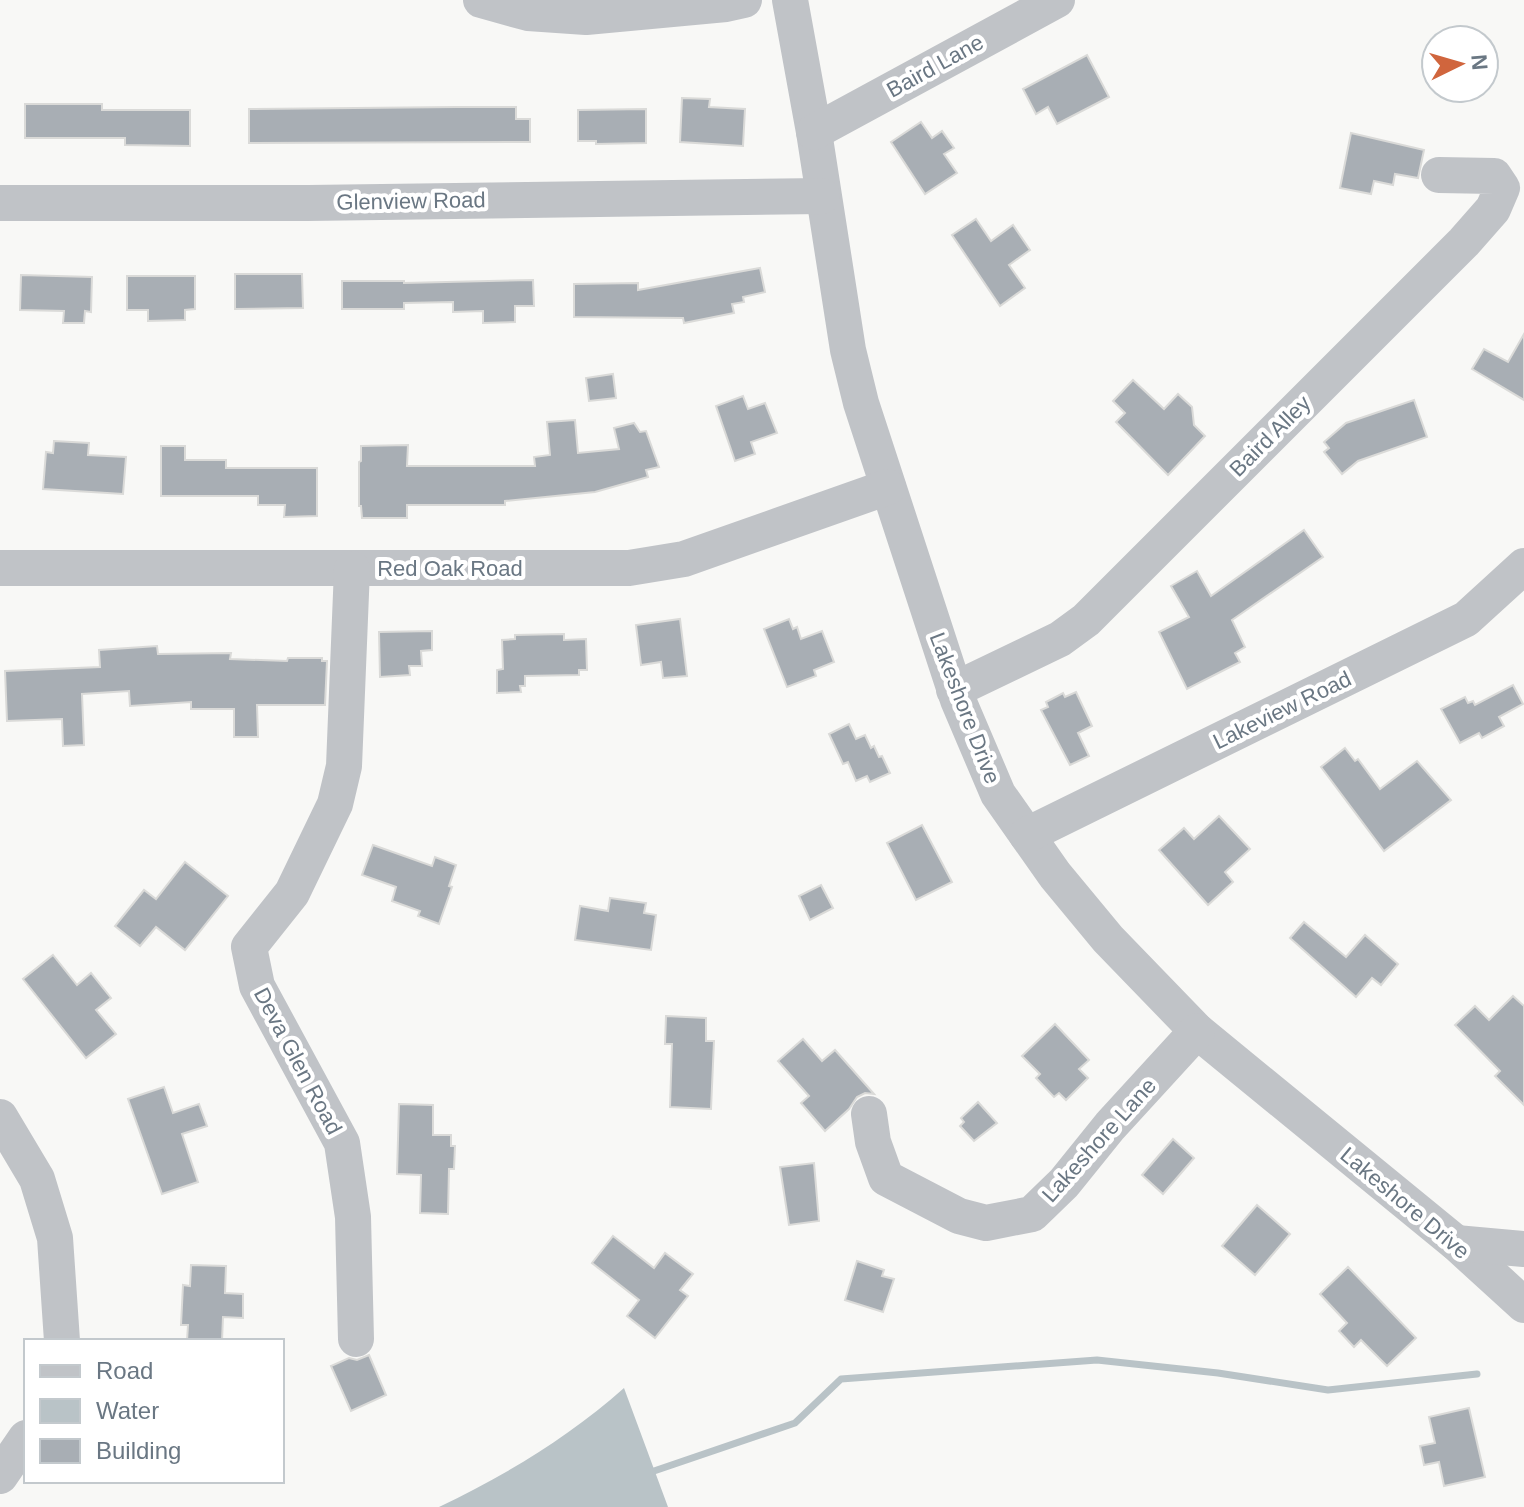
<svg xmlns="http://www.w3.org/2000/svg" width="1524" height="1507" font-family="Arial,sans-serif">
<style>
.water{fill:#b9c3c7}
.lines{fill:none;stroke-linecap:round;stroke-linejoin:round}
.stream{stroke:#b9c3c7;stroke-width:7}
.building{fill:#a8aeb4;stroke:#dadad8;stroke-width:2}
.minor{stroke:#c0c3c7;stroke-width:36}
.labels{text-anchor:middle;dominant-baseline:central;stroke-width:8;stroke-linejoin:round;paint-order:stroke}
.street-label{font-size:22px;fill:#6a7783;stroke:#fff}
</style>
<rect width="100%" height="100%" fill="#f8f8f6"/>
<path class="water" d="M 624,1388 L 668,1507 L 439,1507 C 506,1475 569,1437 624,1388 Z"/>
<g class="lines">
<polyline class="stream" points="654,1471 795,1423 841,1379 1097,1360 1218,1373 1328,1390 1477,1374"/>
</g>
<g class="building">
<polygon points="1087,55 1109,97 1057,124 1048,107 1036,114 1023,89"/>
<polygon points="682,98 710,99 709,107 745,109 743,146 680,142"/>
<polygon points="25,104 102,104 102,110 190,110 190,146 125,145 125,138 25,138"/>
<polygon points="456,107 516,107 516,119 530,119 530,142 249,143 249,109"/>
<polygon points="646,109 646,143 596,144 596,141 578,141 578,110"/>
<polygon points="921,122 932,138 942,131 954,148 944,154 957,173 925,194 891,142"/>
<polygon points="1351,133 1424,150 1418,178 1395,174 1393,185 1374,181 1371,194 1340,188"/>
<polygon points="976,219 991,241 1013,225 1030,250 1009,265 1025,288 1000,306 952,235"/>
<polygon points="760,268 765,292 743,297 744,302 732,304 734,313 684,323 683,318 574,317 574,284 638,283 638,290"/>
<polygon points="235,274 302,274 303,308 235,309"/>
<polygon points="21,275 92,277 91,312 85,311 84,323 63,323 64,311 20,310"/>
<polygon points="127,276 195,276 195,309 185,310 185,320 148,321 148,310 127,310"/>
<polygon points="533,280 534,306 515,306 515,322 483,323 483,311 453,312 453,302 404,303 404,309 342,309 342,281 404,281 404,283"/>
<polygon points="1524,334 1524,400 1472,369 1484,349 1508,362"/>
<polygon points="613,374 616,398 589,401 586,378"/>
<polygon points="1133,380 1164,409 1178,394 1192,407 1194,425 1205,436 1168,475 1116,422 1125,413 1113,401"/>
<polygon points="743,396 748,409 765,403 777,433 751,442 755,454 735,461 716,406"/>
<polygon points="1414,400 1427,437 1358,461 1342,474 1324,452 1329,448 1324,442 1346,423"/>
<polygon points="575,420 578,453 619,449 614,428 634,423 640,432 646,431 659,467 646,470 648,477 595,492 505,501 505,505 407,505 407,518 362,518 361,506 359,506 359,462 361,461 361,446 408,445 407,466 535,466 534,457 550,455 547,422"/>
<polygon points="54,441 89,443 88,455 126,457 123,494 43,489 46,452 53,453"/>
<polygon points="161,446 185,446 185,460 226,460 226,468 317,468 317,516 284,517 285,505 258,505 258,496 161,496"/>
<polygon points="1304,530 1323,557 1232,620 1245,647 1235,653 1240,662 1187,689 1159,632 1189,617 1171,586 1197,571 1211,596"/>
<polygon points="680,619 687,676 663,678 661,662 641,665 636,625"/>
<polygon points="789,619 793,629 797,627 801,639 822,631 834,662 814,670 816,676 787,687 764,629"/>
<polygon points="432,631 432,650 421,651 422,666 409,666 410,675 380,677 379,632"/>
<polygon points="564,634 564,640 586,639 587,670 579,670 579,675 525,676 525,686 520,686 521,692 497,693 497,670 503,669 502,640 515,639 515,635"/>
<polygon points="157,646 158,654 231,653 230,659 287,661 288,658 322,658 322,661 327,661 325,705 257,705 258,737 234,737 234,709 191,709 191,702 130,706 129,691 82,694 84,745 63,746 62,719 7,721 5,671 100,667 99,650"/>
<polygon points="1513,685 1523,704 1499,717 1504,726 1482,738 1479,733 1460,743 1441,709 1465,697 1468,703 1473,701 1475,705"/>
<polygon points="1076,692 1092,726 1078,733 1089,756 1070,765 1041,710 1048,707 1046,702 1063,693 1065,697"/>
<polygon points="849,724 856,739 865,735 871,748 874,746 879,757 882,756 890,773 870,782 867,776 856,781 848,762 843,764 829,734"/>
<polygon points="1345,748 1355,761 1358,759 1380,789 1417,761 1451,800 1384,851 1321,767"/>
<polygon points="1219,816 1250,849 1225,872 1233,882 1208,905 1159,850 1184,828 1194,839"/>
<polygon points="922,825 952,882 916,900 887,843"/>
<polygon points="373,845 432,866 435,857 456,865 449,886 452,887 439,924 418,916 420,911 392,901 396,887 362,875"/>
<polygon points="185,862 228,896 185,950 156,927 140,946 115,926 144,890 156,899"/>
<polygon points="821,885 833,908 810,920 799,896"/>
<polygon points="610,898 646,903 644,913 656,915 651,950 575,940 580,906 608,911"/>
<polygon points="1304,922 1346,957 1365,935 1398,964 1381,985 1372,978 1356,997 1290,938"/>
<polygon points="53,955 77,985 91,973 111,998 96,1010 116,1034 86,1058 23,979"/>
<polygon points="1513,996 1524,1006 1524,1105 1495,1076 1500,1071 1455,1025 1475,1006 1489,1020"/>
<polygon points="666,1016 706,1018 706,1041 714,1041 711,1109 670,1107 672,1044 665,1044"/>
<polygon points="1055,1024 1089,1060 1079,1069 1088,1078 1066,1100 1059,1093 1054,1097 1036,1078 1040,1074 1022,1056"/>
<polygon points="803,1039 822,1061 835,1050 874,1094 865,1093 857,1097 849,1109 825,1131 801,1103 809,1096 778,1061"/>
<polygon points="164,1087 173,1113 199,1104 207,1126 182,1134 198,1182 162,1194 128,1099"/>
<polygon points="978,1102 997,1123 974,1141 960,1126 964,1122 961,1118"/>
<polygon points="399,1104 433,1105 433,1135 451,1135 451,1146 455,1146 454,1169 449,1169 448,1214 420,1213 421,1175 397,1174"/>
<polygon points="1173,1139 1194,1158 1163,1194 1142,1175"/>
<polygon points="814,1163 819,1221 789,1225 780,1167"/>
<polygon points="1257,1205 1290,1234 1255,1275 1222,1246"/>
<polygon points="613,1236 654,1268 665,1253 693,1274 680,1290 688,1296 655,1338 627,1316 639,1300 592,1263"/>
<polygon points="857,1261 884,1270 882,1276 894,1279 883,1312 845,1300"/>
<polygon points="191,1265 226,1266 225,1293 243,1294 243,1318 223,1317 222,1341 187,1341 188,1325 181,1325 183,1285 190,1286"/>
<polygon points="1348,1267 1416,1338 1387,1366 1361,1340 1354,1347 1339,1331 1347,1323 1320,1294"/>
<polygon points="369,1355 386,1395 351,1411 331,1366 349,1358 357,1360"/>
<polygon points="1469,1408 1485,1477 1444,1486 1439,1462 1424,1465 1420,1446 1435,1443 1429,1417"/>
</g>
<g class="lines">
<g class="minor">
<polyline points="481,0 528,13 586,17 726,4 744,0"/>
<polyline points="790,0 814,132 848,350 861,403 958,700 998,794 1055,875 1108,939 1197,1031 1456,1243 1524,1305"/>
<polyline points="814,132 1057,0"/>
<polyline points="0,203 308,203 822,196"/>
<polyline points="0,568 629,568 684,559 888,487"/>
<polyline points="352,569 344,766 335,804 292,893 249,947 257,986 342,1143 353,1217 356,1339"/>
<polyline points="954,690 1060,639 1086,620 1464,242 1493,209 1502,188 1494,176 1439,175"/>
<polyline points="1027,835 1466,619 1524,566"/>
<polyline points="869,1114 873,1142 886,1178 959,1216 986,1223 1032,1214 1064,1183 1110,1126 1197,1031"/>
<polyline points="0,1117 37,1179 55,1238 62,1341"/>
<polyline points="1456,1243 1524,1249"/>
<polyline points="0,1476 26,1438"/>
</g>
</g>
<g class="labels">
<g class="street-label">
<text transform="translate(935 66) rotate(-29)">Baird Lane</text>
<text transform="translate(411 201) rotate(-1)">Glenview Road</text>
<text transform="translate(1270 436) rotate(-45)">Baird Alley</text>
<text x="450" y="568">Red Oak Road</text>
<text transform="translate(965 708) rotate(69)">Lakeshore Drive</text>
<text transform="translate(1282 710) rotate(-26)">Lakeview Road</text>
<text transform="translate(298 1061) rotate(62)">Deva Glen Road</text>
<text transform="translate(1099 1140) rotate(-48)">Lakeshore Lane</text>
<text transform="translate(1405 1203) rotate(40)">Lakeshore Drive</text>
</g>
</g>
<rect x="24" y="1339" width="260" height="144" fill="#ffffff" stroke="#c3c9cd" stroke-width="2"/>
<rect x="40" y="1365" width="40" height="12" fill="#c0c3c7" stroke="#c3c9cd" stroke-width="2"/>
<text x="96" y="1379" font-size="24" fill="#6a7783">Road</text>
<rect x="40" y="1399" width="40" height="24" fill="#b9c3c7" stroke="#c3c9cd" stroke-width="2"/>
<text x="96" y="1419" font-size="24" fill="#6a7783">Water</text>
<rect x="40" y="1439" width="40" height="24" fill="#a8aeb4" stroke="#c3c9cd" stroke-width="2"/>
<text x="96" y="1459" font-size="24" fill="#6a7783">Building</text>
<g transform="translate(1460 64) rotate(85)"><circle r="38" fill="#ffffff" stroke="#c3c9cd" stroke-width="2"/>
<path d="M0-6L14 30L0 20L-14 30Z" fill="#d0653d"/>
<text y="-12" font-size="22" font-weight="bold" text-anchor="middle" fill="#6a7783">N</text>
</g>
</svg>
